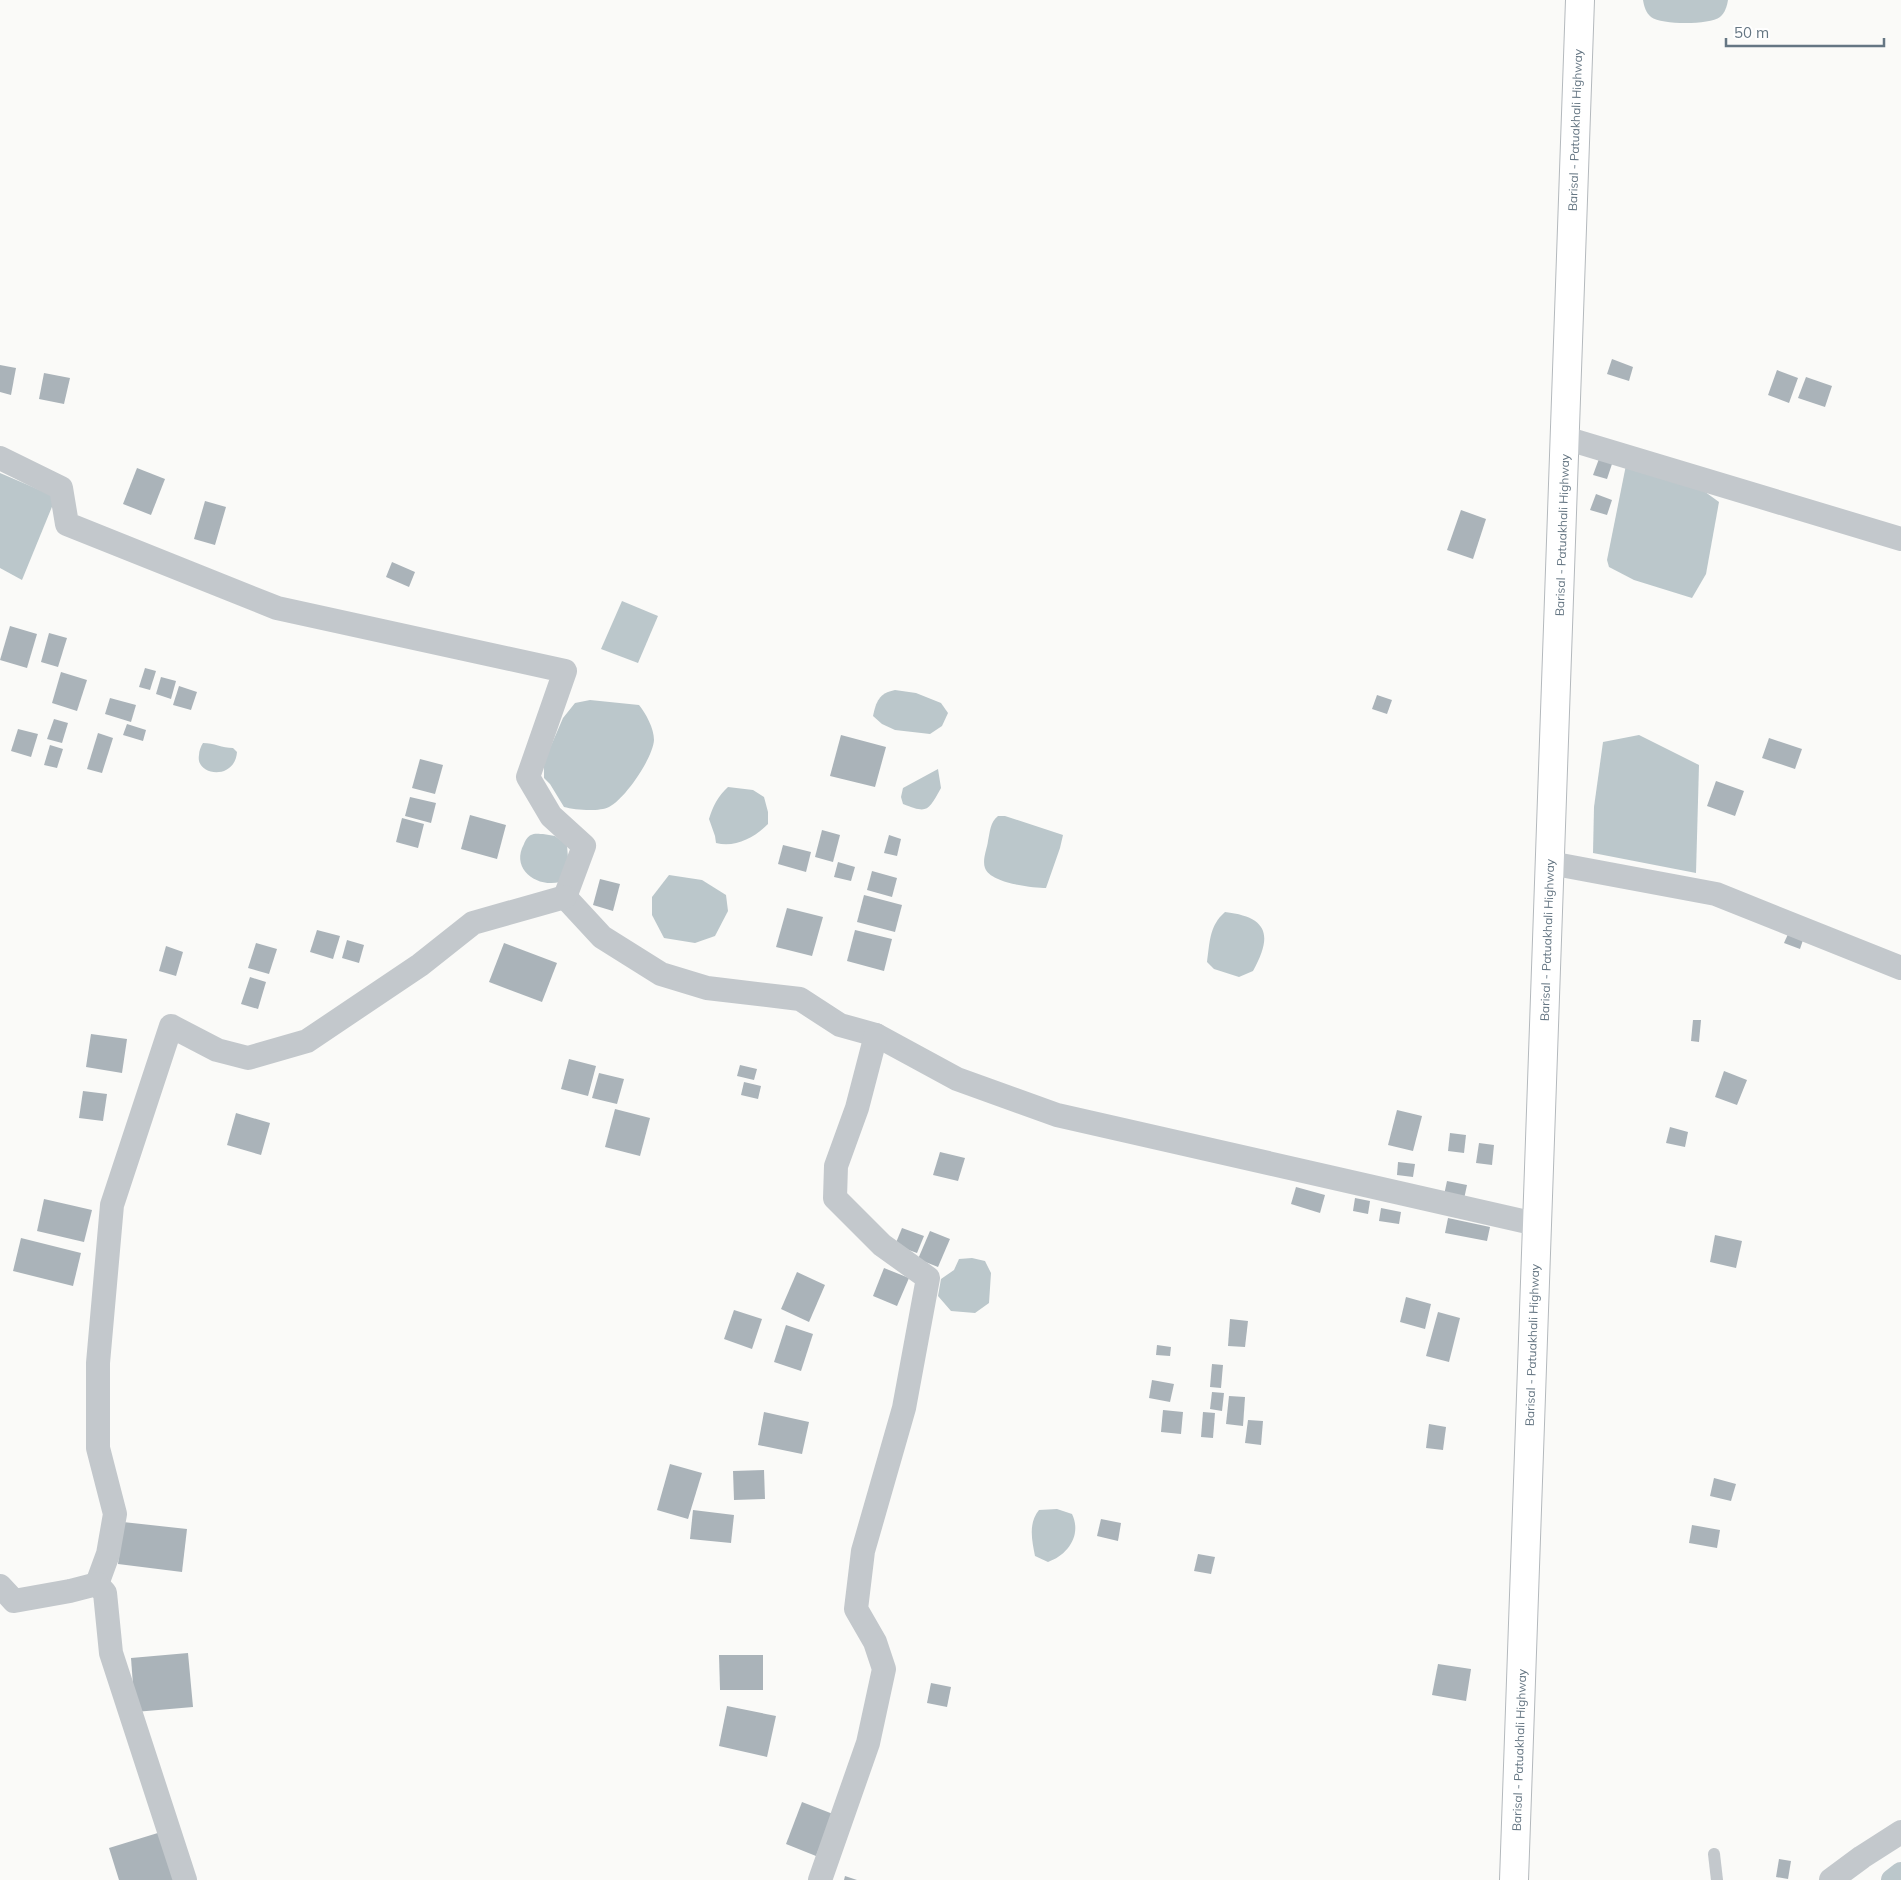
<svg xmlns="http://www.w3.org/2000/svg" width="1901" height="1880" font-family="Mulish,sans-serif">
<style>
.water{fill:#bbc7cb}
.lines{fill:none;stroke-linecap:round;stroke-linejoin:round}
.canal{stroke:#bbc7cb;stroke-width:22}
.building{fill:#aab3b9}
.highway-casing{stroke:#b4b9bd;stroke-width:30}
.lane{stroke:#c3c8cc;stroke-width:12}
.street{stroke:#c3c8cc;stroke-width:24}
.highway{stroke:#fff;stroke-width:28}
.labels{text-anchor:middle;dominant-baseline:central;stroke-width:5;stroke-linejoin:round;paint-order:stroke}
.street-label{font-size:12px;fill:#657683;stroke:#fff}
</style>
<rect width="100%" height="100%" fill="#fafaf8"/>
<g class="water">
<path d="M 1643,0 L 1728,0 C 1727,6 1725,13 1720,17 C 1709,25 1662,25 1651,17 C 1646,13 1644,6 1643,0 Z"/>
<polygon points="1626,465 1686,478 1719,502 1706,574 1692,598 1634,580 1609,567 1607,560"/>
<polygon points="0,473 56,497 22,580 0,568"/>
<polygon points="622,601 658,616 638,663 601,649"/>
<path d="M 895,690 L 916,693 L 941,703 L 948,713 L 942,726 L 930,734 L 895,730 L 882,724 L 873,716 C 876,702 879,693 895,690 Z"/>
<path d="M 590,700 L 639,705 C 646,714 654,728 654,740 C 653,758 625,799 609,807 C 599,812 575,810 564,807 L 550,784 L 544,778 L 544,762 L 563,718 L 575,703 Z"/>
<polygon points="1639,735 1699,765 1696,873 1593,853 1594,807 1603,742"/>
<path d="M 203,743 C 214,743 222,748 233,748 L 237,752 C 235,781 195,776 199,755 C 199,751 201,746 203,743 Z"/>
<path d="M 938,769 L 941,788 C 928,811 928,814 903,804 L 901,797 L 903,788 Z"/>
<path d="M 728,787 L 753,790 L 764,797 L 768,812 L 768,824 C 754,838 735,848 716,843 L 715,836 L 709,819 C 713,806 718,796 728,787 Z"/>
<path d="M 998,816 L 1005,816 L 1063,835 L 1060,848 L 1046,888 C 1032,888 990,883 985,868 C 982,860 987,849 988,841 C 990,832 990,822 998,816 Z"/>
<path d="M 543,834 L 555,836 L 567,845 L 568,858 L 560,882 C 537,888 510,869 524,844 C 525,841 528,836 531,835 C 534,833 540,834 543,834 Z"/>
<polygon points="669,875 702,880 726,895 728,911 715,936 695,943 664,938 652,915 652,897"/>
<path d="M 1225,912 C 1268,917 1273,935 1253,971 L 1239,977 L 1214,969 L 1207,962 C 1210,942 1209,926 1225,912 Z"/>
<polygon points="972,1258 985,1261 991,1273 989,1303 975,1313 951,1311 938,1296 941,1279 954,1270 959,1259"/>
<path d="M 1057,1509 L 1072,1514 C 1082,1535 1068,1555 1048,1562 L 1035,1556 C 1032,1541 1028,1523 1039,1510 Z"/>
</g>
<g class="lines">
<polyline class="canal" points="1892,1880 1901,1873"/>
</g>
<g class="building">
<polygon points="1612,359 1633,367 1629,381 1607,374"/>
<polygon points="0,365 16,368 11,395 0,392"/>
<polygon points="1777,370 1798,378 1789,403 1768,395"/>
<polygon points="44,373 70,378 64,404 39,399"/>
<polygon points="1806,377 1832,386 1825,407 1798,398"/>
<polygon points="1600,456 1613,461 1607,479 1593,475"/>
<polygon points="137,468 165,479 151,515 123,504"/>
<polygon points="1596,494 1612,500 1607,515 1590,510"/>
<polygon points="205,501 226,507 215,545 194,539"/>
<polygon points="1461,510 1486,519 1473,559 1447,550"/>
<polygon points="392,562 415,572 409,587 386,577"/>
<polygon points="10,626 37,634 27,668 0,660"/>
<polygon points="49,633 67,638 58,667 41,662"/>
<polygon points="145,668 156,671 150,690 139,687"/>
<polygon points="61,672 87,680 77,711 52,703"/>
<polygon points="161,677 176,681 171,699 156,694"/>
<polygon points="179,686 197,692 191,710 173,705"/>
<polygon points="1377,695 1392,700 1387,714 1372,709"/>
<polygon points="110,698 136,705 131,722 105,714"/>
<polygon points="54,719 68,723 62,743 47,739"/>
<polygon points="127,724 146,730 143,741 123,735"/>
<polygon points="18,729 38,734 31,757 11,751"/>
<polygon points="98,733 113,738 102,773 87,769"/>
<polygon points="841,735 886,747 875,787 830,776"/>
<polygon points="1769,738 1802,749 1795,769 1762,758"/>
<polygon points="50,745 63,749 57,768 44,765"/>
<polygon points="420,759 443,765 435,794 412,788"/>
<polygon points="1716,781 1744,791 1735,816 1707,806"/>
<polygon points="410,797 436,803 431,823 405,816"/>
<polygon points="470,815 506,825 497,859 461,849"/>
<polygon points="402,818 424,824 418,848 396,842"/>
<polygon points="822,830 840,835 833,862 815,857"/>
<polygon points="889,835 901,839 897,856 884,853"/>
<polygon points="783,845 811,852 806,872 778,864"/>
<polygon points="838,862 855,867 851,881 834,877"/>
<polygon points="872,871 897,878 892,897 867,890"/>
<polygon points="600,879 620,884 613,911 593,905"/>
<polygon points="864,895 902,905 895,932 857,922"/>
<polygon points="787,908 823,917 812,956 776,947"/>
<polygon points="317,930 340,936 333,959 310,952"/>
<polygon points="855,930 892,939 884,971 847,961"/>
<polygon points="1788,934 1803,940 1800,949 1784,943"/>
<polygon points="347,940 364,945 359,963 342,958"/>
<polygon points="256,943 277,949 269,974 248,968"/>
<polygon points="504,943 557,963 542,1002 489,982"/>
<polygon points="166,946 183,952 176,976 159,971"/>
<polygon points="250,977 266,982 258,1009 241,1004"/>
<polygon points="1693,1020 1701,1020 1699,1042 1691,1041"/>
<polygon points="91,1034 127,1039 122,1073 86,1067"/>
<polygon points="569,1059 596,1066 588,1096 561,1089"/>
<polygon points="740,1065 757,1069 754,1080 737,1076"/>
<polygon points="1724,1071 1747,1080 1737,1105 1715,1097"/>
<polygon points="599,1073 624,1079 617,1104 592,1098"/>
<polygon points="744,1082 761,1086 758,1099 741,1095"/>
<polygon points="83,1091 107,1094 103,1121 79,1118"/>
<polygon points="615,1109 650,1118 640,1156 605,1147"/>
<polygon points="1397,1110 1422,1116 1413,1151 1388,1145"/>
<polygon points="236,1113 270,1123 261,1155 227,1145"/>
<polygon points="1670,1127 1688,1132 1685,1147 1666,1143"/>
<polygon points="1450,1133 1466,1135 1464,1153 1448,1151"/>
<polygon points="1479,1143 1494,1145 1492,1165 1476,1163"/>
<polygon points="940,1152 965,1158 958,1181 933,1175"/>
<polygon points="1398,1162 1415,1164 1413,1177 1397,1175"/>
<polygon points="1447,1181 1467,1185 1464,1199 1444,1195"/>
<polygon points="1296,1187 1325,1195 1320,1213 1291,1204"/>
<polygon points="1355,1198 1370,1201 1368,1214 1353,1211"/>
<polygon points="44,1199 92,1210 84,1242 37,1231"/>
<polygon points="1381,1208 1401,1212 1399,1224 1379,1221"/>
<polygon points="1448,1218 1490,1227 1487,1241 1445,1233"/>
<polygon points="902,1228 924,1236 917,1253 895,1245"/>
<polygon points="930,1231 950,1239 938,1267 918,1259"/>
<polygon points="1715,1235 1742,1241 1736,1268 1710,1262"/>
<polygon points="21,1238 81,1253 73,1286 13,1271"/>
<polygon points="884,1268 909,1278 897,1306 873,1296"/>
<polygon points="797,1272 825,1285 809,1322 781,1309"/>
<polygon points="1406,1297 1431,1304 1425,1329 1400,1322"/>
<polygon points="734,1310 762,1319 752,1349 724,1339"/>
<polygon points="1438,1312 1460,1318 1449,1362 1426,1356"/>
<polygon points="1230,1319 1248,1321 1245,1347 1228,1346"/>
<polygon points="786,1325 813,1334 801,1371 774,1362"/>
<polygon points="1157,1345 1171,1347 1170,1356 1156,1355"/>
<polygon points="1212,1364 1223,1365 1221,1388 1210,1387"/>
<polygon points="1152,1380 1174,1384 1170,1402 1149,1398"/>
<polygon points="1212,1392 1224,1393 1222,1411 1210,1409"/>
<polygon points="1229,1396 1245,1397 1243,1426 1226,1424"/>
<polygon points="1163,1410 1183,1412 1181,1434 1161,1432"/>
<polygon points="764,1412 809,1422 802,1454 758,1445"/>
<polygon points="1203,1412 1215,1413 1213,1438 1201,1437"/>
<polygon points="1248,1420 1263,1421 1261,1445 1245,1443"/>
<polygon points="1429,1424 1446,1427 1443,1450 1426,1448"/>
<polygon points="670,1464 702,1473 688,1519 657,1510"/>
<polygon points="764,1470 765,1499 734,1500 733,1471"/>
<polygon points="1714,1478 1736,1484 1731,1501 1710,1496"/>
<polygon points="693,1510 734,1515 731,1543 690,1539"/>
<polygon points="1101,1519 1121,1523 1118,1541 1097,1536"/>
<polygon points="123,1522 187,1529 182,1572 118,1564"/>
<polygon points="1692,1525 1720,1530 1717,1548 1689,1543"/>
<polygon points="1198,1554 1215,1557 1211,1574 1194,1571"/>
<polygon points="188,1653 193,1707 135,1712 131,1658"/>
<polygon points="719,1655 763,1655 763,1690 720,1690"/>
<polygon points="1438,1664 1471,1669 1466,1701 1432,1695"/>
<polygon points="931,1683 951,1687 947,1707 927,1703"/>
<polygon points="727,1706 776,1716 767,1757 719,1746"/>
<polygon points="802,1802 833,1814 816,1856 786,1844"/>
<polygon points="161,1832 176,1880 119,1880 109,1848"/>
<polygon points="1779,1859 1791,1861 1788,1879 1776,1877"/>
<polygon points="845,1876 857,1880 844,1880"/>
</g>
<g class="lines">
<defs>
<polyline id="highway" points="1514,1880 1580,0"/>
</defs>
<use href="#highway" class="highway-casing"/>
<polyline class="lane" points="1714,1854 1717,1880"/>
<g class="street">
<polyline points="1565,438 1901,539"/>
<polyline points="0,458 61,488 67,524 277,608 565,671 528,777 551,816 584,846 565,897 602,937 661,974 707,988 800,999 840,1025 876,1035 957,1079 1057,1115 1536,1224"/>
<polyline points="1550,863 1716,894 1901,968"/>
<polyline points="97,1584 108,1554 115,1514 98,1448 98,1363 112,1205 171,1026 217,1050 248,1058 307,1041 420,965 473,923 565,897"/>
<polyline points="0,1586 14,1601 70,1591 97,1584 105,1593 111,1653 185,1880"/>
<polyline points="820,1880 868,1743 884,1669 875,1642 856,1609 863,1551 904,1408 928,1278 882,1245 835,1198 836,1166 857,1108 876,1035"/>
<polyline points="1831,1880 1862,1857 1901,1832"/>
</g>
<use href="#highway" class="highway"/>
</g>
<g class="labels">
<g class="street-label">
<text transform="translate(1575 130) rotate(-88)">Barisal - Patuakhali Highway</text>
<text transform="translate(1562 535) rotate(-88)">Barisal - Patuakhali Highway</text>
<text transform="translate(1547 940) rotate(-88)">Barisal - Patuakhali Highway</text>
<text transform="translate(1532 1345) rotate(-88)">Barisal - Patuakhali Highway</text>
<text transform="translate(1519 1750) rotate(-88)">Barisal - Patuakhali Highway</text>
</g>
</g>
<path d="M1726 38v8h158v-8" fill="none" stroke="#657683" stroke-width="2.5"/>
<text x="1734" y="38" font-size="15" fill="#657683" stroke="#ffffff" stroke-width="4" paint-order="stroke">50 m</text>
</svg>
